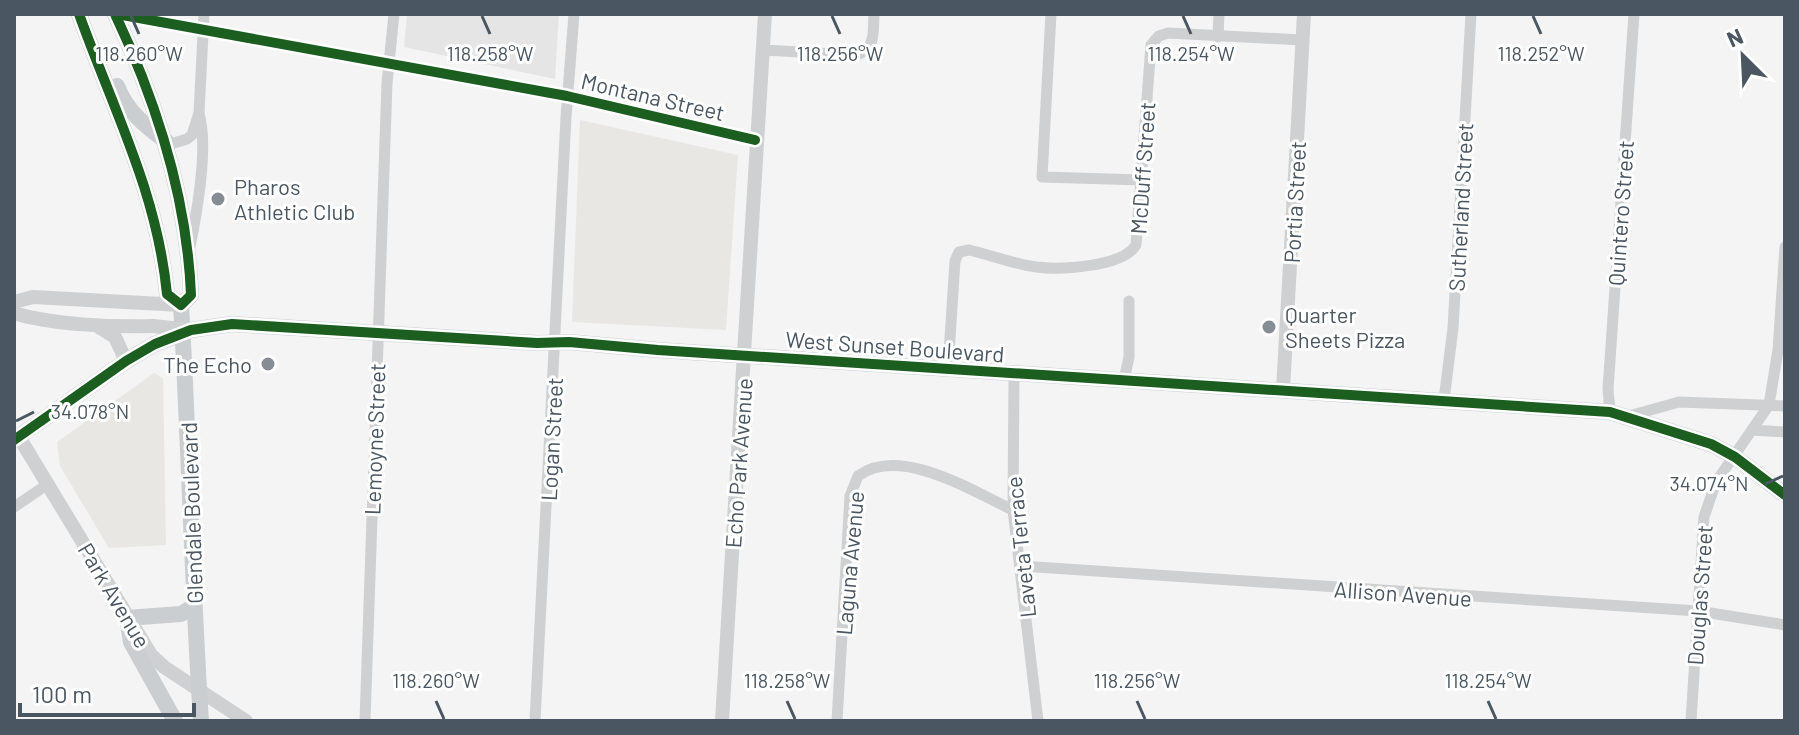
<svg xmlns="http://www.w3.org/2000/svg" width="1799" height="735" font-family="Barlow,sans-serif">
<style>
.commercial{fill:#e8e7e3}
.education{fill:#e6e5e6}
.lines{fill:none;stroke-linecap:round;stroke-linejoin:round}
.minor{stroke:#ced0d2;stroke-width:11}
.tertiary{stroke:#ced0d2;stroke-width:14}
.primary{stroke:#caced1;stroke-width:16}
.tertiary-bridge{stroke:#ced0d2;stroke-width:14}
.primary-bridge{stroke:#caced1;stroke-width:16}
.cycleway-casing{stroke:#fff;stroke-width:15}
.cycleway{stroke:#1b5e20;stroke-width:10}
.ticks{fill:none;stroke:#4a5661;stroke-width:3}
.poi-dot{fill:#868d94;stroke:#fff;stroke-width:3}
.labels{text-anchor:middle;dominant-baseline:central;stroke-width:6;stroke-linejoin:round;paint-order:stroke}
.street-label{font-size:22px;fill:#4a5661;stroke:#fff}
.poi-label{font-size:22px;fill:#4a5661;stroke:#fff;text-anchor:start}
.ticks-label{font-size:20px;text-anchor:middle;fill:#4a5661;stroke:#fff;stroke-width:6;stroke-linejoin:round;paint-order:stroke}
</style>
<rect width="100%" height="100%" fill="#f4f4f4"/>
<g class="commercial">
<polygon points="580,120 738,155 726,330 572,322"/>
<polygon points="154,373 163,378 166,545 109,548 60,466 57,442"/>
</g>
<polygon class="education" points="407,14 559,14 555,79 404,47"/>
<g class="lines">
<g class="minor">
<polyline points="1051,14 1042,177 1142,180"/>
<polyline points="1218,37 1219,14"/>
<path d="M 763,50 L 856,55 C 876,49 873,33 874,14"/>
<polyline points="166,141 174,143 187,139 192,135 199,113 204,14"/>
<path d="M 190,247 C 197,212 209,147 199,114"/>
<path d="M 948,369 L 955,261 L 959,252 L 969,250 C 991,255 1013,264 1036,267 C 1060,270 1123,267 1136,245 L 1151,45 L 1159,36 L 1168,33 L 1302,40"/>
<polyline points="1014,373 1013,510 1038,721"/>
<polyline points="1124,380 1129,357 1129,301"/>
<polyline points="1444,400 1453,328 1471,14"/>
<polyline points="1610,412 1608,389 1634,14"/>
<polyline points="1629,416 1679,402 1785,406"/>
<polyline points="1752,430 1785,432"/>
<polyline points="14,507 48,484"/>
<polyline points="1021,566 1698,611 1785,625"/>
<polyline points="365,721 387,83 394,14"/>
<polyline points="535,721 566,117 574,14"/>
<path d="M 837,721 L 850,496 L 858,476 C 900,445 972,491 1013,510"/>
<polyline points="1691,721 1704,517 1716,482 1769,405 1778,350 1785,247"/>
</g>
<g class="tertiary">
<polyline points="117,14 567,96 755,140"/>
<polyline points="14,302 33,297 181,305"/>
<path d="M 14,313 C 53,325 112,327 153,326"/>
<polyline points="99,327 115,337 126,361"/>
<polyline points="1283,390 1304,14"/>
<polyline points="19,437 151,655 164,667 246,721"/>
<path d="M 722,721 C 736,485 750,250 765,14"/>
</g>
<g class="primary">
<path d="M 79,14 C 113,109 157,192 167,294 L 181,305 C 189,444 192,583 201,721"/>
<path d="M 115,14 C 157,103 187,196 191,295 L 181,305"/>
<path d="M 117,86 C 126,110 145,126 166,141"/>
<polyline points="191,330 232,324 537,343 569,342 658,350 1610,412 1711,444 1735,457 1785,495"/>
<polyline points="14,440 126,361 155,344"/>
<polyline points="175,721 131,642 127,618 181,614 194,606"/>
</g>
<polyline class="tertiary-bridge" points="153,326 191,330"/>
<polyline class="primary-bridge" points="155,344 191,330"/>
<defs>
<g id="cycleway">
<path d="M 79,14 C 113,109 157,192 167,294 L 181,305 L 191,295 C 187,196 157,103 115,14"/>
<polyline points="117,14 567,96 755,140"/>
<polyline points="14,440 126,361 155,344 191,330 232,324 537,343 569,342 658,350 1610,412 1711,444 1735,457 1785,495"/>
</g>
</defs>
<use href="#cycleway" class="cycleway-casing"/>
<use href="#cycleway" class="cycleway"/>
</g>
<path class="ticks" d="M 131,16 L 139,34M 482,16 L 490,34M 832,16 L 840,34M 1183,16 L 1191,34M 1533,16 L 1541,34M 16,421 L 34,412M 1765,484 L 1783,476M 436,701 L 444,719M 787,701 L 795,719M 1137,701 L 1145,719M 1488,701 L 1496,719"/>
<g class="poi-dot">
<circle cx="218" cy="199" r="8"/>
<circle cx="1269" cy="327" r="8"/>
<circle cx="268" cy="364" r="8"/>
</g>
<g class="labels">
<g class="street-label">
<text transform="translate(653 96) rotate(13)">Montana Street</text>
<text transform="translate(1142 168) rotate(-86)">McDuff Street</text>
<text transform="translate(1294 202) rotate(-87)">Portia Street</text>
<text transform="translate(1460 207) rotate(-87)">Sutherland Street</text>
<text transform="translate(1620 213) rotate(-86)">Quintero Street</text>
<text transform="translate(895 346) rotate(4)">West Sunset Boulevard</text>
<text transform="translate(374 439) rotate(-88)">Lemoyne Street</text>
<text transform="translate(551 439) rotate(-87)">Logan Street</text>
<text transform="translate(738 463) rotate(-86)">Echo Park Avenue</text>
<text transform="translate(191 513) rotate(-92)">Glendale Boulevard</text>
<text transform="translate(1020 547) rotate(-96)">Laveta Terrace</text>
<text transform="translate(849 563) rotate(-85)">Laguna Avenue</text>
<text transform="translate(1403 593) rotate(4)">Allison Avenue</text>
<text transform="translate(115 595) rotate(59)">Park Avenue</text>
<text transform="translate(1699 595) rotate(-86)">Douglas Street</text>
</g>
<g class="poi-label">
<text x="234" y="186">Pharos<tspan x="234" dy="25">Athletic Club</tspan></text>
<text x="1285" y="314">Quarter<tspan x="1285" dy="25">Sheets Pizza</tspan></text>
<text x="252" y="364" text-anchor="end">The Echo</text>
</g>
</g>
<g class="ticks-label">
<text x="490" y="61">118.258°W</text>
<text x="840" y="61">118.256°W</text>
<text x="1191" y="61">118.254°W</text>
<text x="139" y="61">118.260°W</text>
<text x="1541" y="61">118.252°W</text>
<text x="90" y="419">34.078°N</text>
<text x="1709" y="491">34.074°N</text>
<text x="436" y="688">118.260°W</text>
<text x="787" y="688">118.258°W</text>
<text x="1137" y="688">118.256°W</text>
<text x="1488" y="688">118.254°W</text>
</g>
<rect width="1799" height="735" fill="none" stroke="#4a5661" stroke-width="32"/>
<g transform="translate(1743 56) rotate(336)" stroke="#ffffff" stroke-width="6" paint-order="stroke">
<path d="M0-6L14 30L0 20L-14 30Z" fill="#4a5661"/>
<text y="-12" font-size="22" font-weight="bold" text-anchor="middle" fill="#4a5661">N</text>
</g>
<path d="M20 703v12h174v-12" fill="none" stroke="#4a5661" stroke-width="4"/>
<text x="32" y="703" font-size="24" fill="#4a5661" stroke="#ffffff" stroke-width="6" paint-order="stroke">100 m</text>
</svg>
